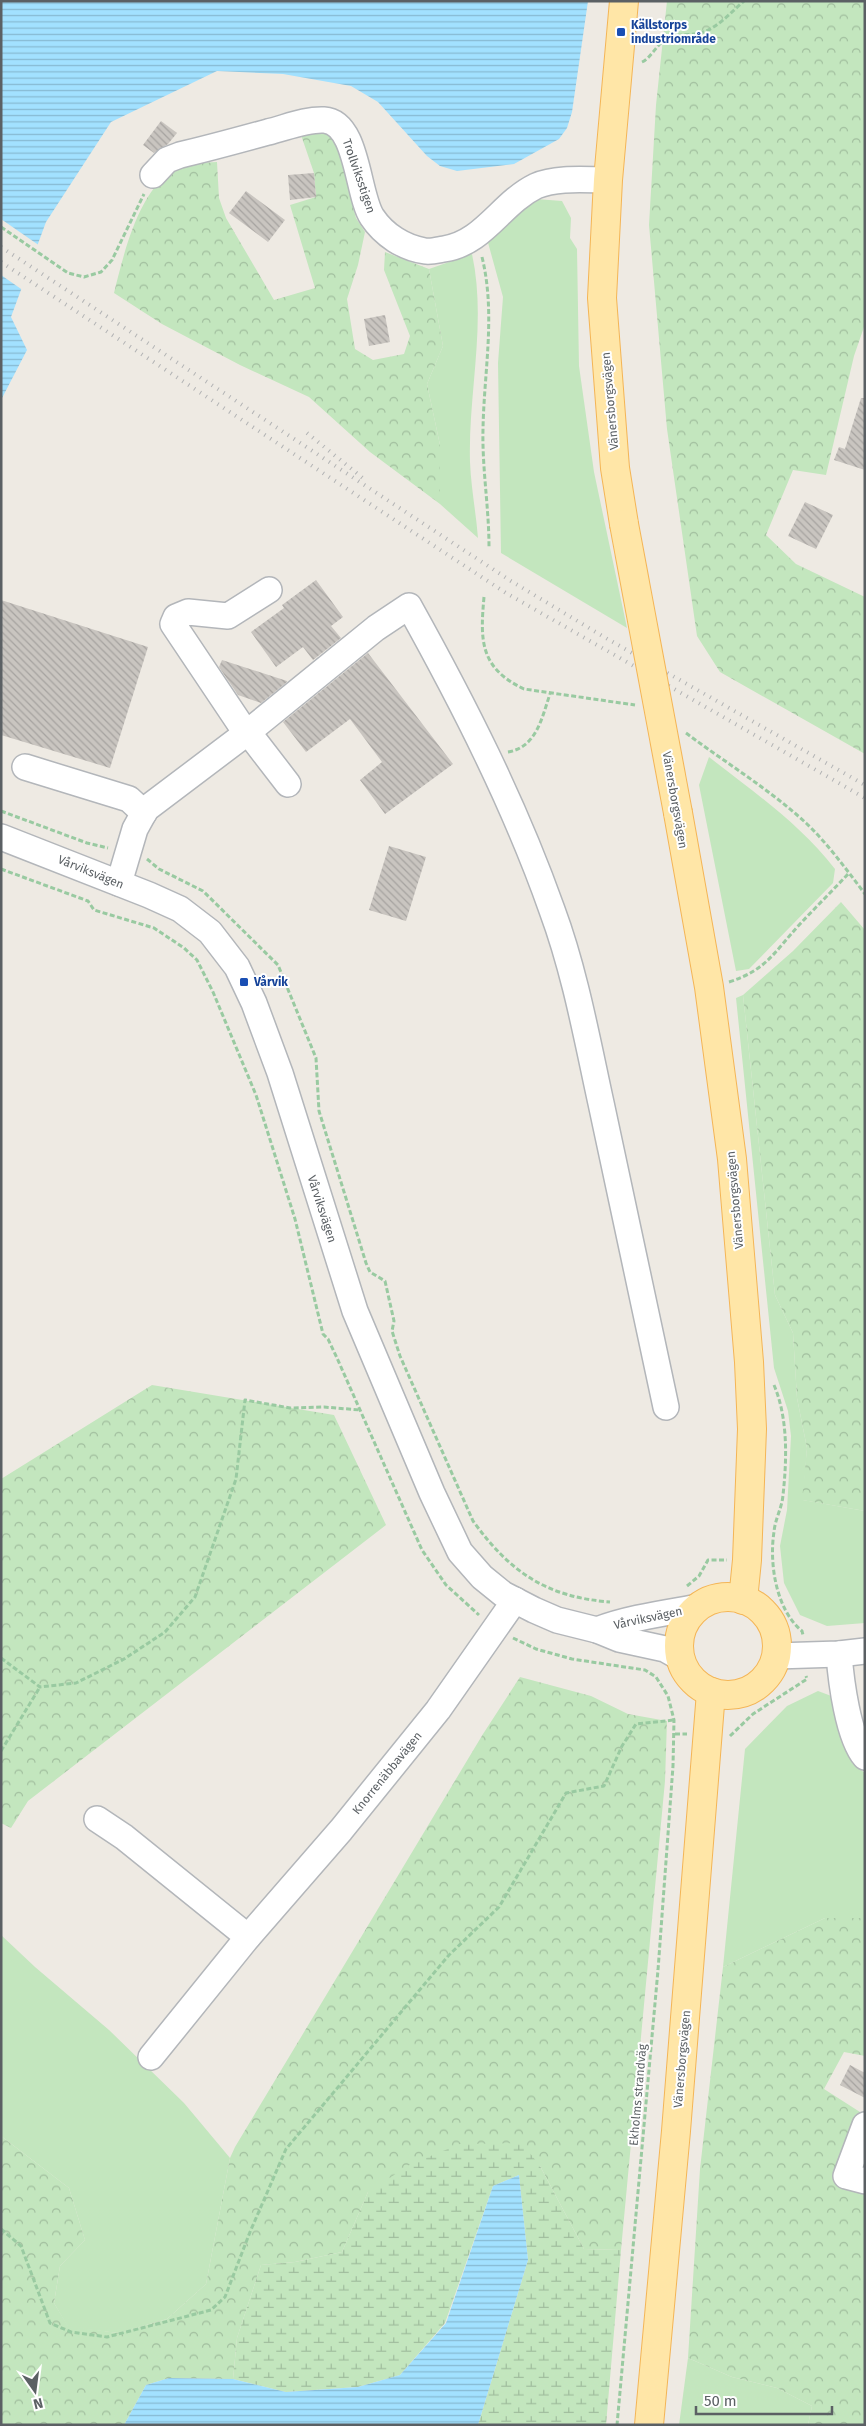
<svg xmlns="http://www.w3.org/2000/svg" width="866" height="2426" font-family="'Fira Sans',sans-serif">
<style>
.green{fill:#c3e6be}
.forest{fill:url(#forest-crowns)}
.wetland{fill:url(#wetland-marsh)}
.water{fill:url(#water-rules)}
.pier{fill:#eeeae3}
.building{fill:url(#building-back-hatch)}
.lines{fill:none;stroke-linecap:round;stroke-linejoin:round}
.minor-casing{stroke:#b3b6ba;stroke-width:28}
.major-casing{stroke:#f4b556;stroke-width:30}
.path{stroke:#99caa1;stroke-width:3;stroke-dasharray:5 2.5;stroke-linecap:butt}
.minor{stroke:#fff;stroke-width:25}
.major{stroke:#ffe6a7;stroke-width:28}
.rail{stroke:#b2b3b4;stroke-width:4;stroke-dasharray:1 6;stroke-linecap:butt}
.major-bridge-casing{stroke:#f4b556;stroke-width:30;stroke-linecap:butt}
.major-bridge{stroke:#ffe6a7;stroke-width:28}
.transit-dot{fill:#1a4fb4;stroke:#fff;stroke-width:2}
.labels{text-anchor:middle;dominant-baseline:central;stroke-width:4;stroke-linejoin:round;paint-order:stroke}
.transit-label{font-size:12px;font-weight:bold;fill:#164399;stroke:#fff;text-anchor:start}
.street-label{font-size:12px;fill:#5b6064;stroke:#fff}
</style>
<defs>
<pattern id="forest-crowns" width="20" height="18" patternUnits="userSpaceOnUse" patternTransform="scale(1.25)"><rect width="20" height="18" fill="#c3e6be"/><path d="M2 6a3 3 0 1 1 6 0M12 15a3 3 0 1 1 6 0" fill="none" stroke="#a1be9e"/></pattern>
<pattern id="wetland-marsh" width="20" height="14" patternUnits="userSpaceOnUse" patternTransform="scale(1.25)"><rect width="20" height="14" fill="#c3e6be"/><path d="M1 5h8M5 5V1M11 12h8M15 12V8" fill="none" stroke="#a1be9e"/></pattern>
<pattern id="water-rules" width="6" height="5" patternUnits="userSpaceOnUse" patternTransform="scale(1.25)"><rect width="6" height="5" fill="#a2e1ff"/><path d="M0 2.5h6" fill="none" stroke="#87bad2"/></pattern>
<pattern id="building-back-hatch" width="6" height="6" patternUnits="userSpaceOnUse" patternTransform="scale(1.25)"><rect width="6" height="6" fill="#c9c5c0"/><path d="M-1 5l2 2M0 0l6 6M5-1l2 2" fill="none" stroke="#a6a3a0"/></pattern>
</defs>
<rect width="100%" height="100%" fill="#eeeae3"/>
<g class="green">
<polygon points="536,199 562,201 571,218 570,238 577,249 579,366 594,472 627,628 501,553 498,363 503,297 487,239"/>
<path d="M 472,254 C 487,323 468,392 470,462 C 471,487 476,513 478,538 L 440,504 L 440,445 L 427,384 L 443,346 L 429,269 Z"/>
<path d="M 709,757 C 755,793 799,823 835,869 L 833,883 L 749,969 L 736,971 L 699,785 Z"/>
<polygon points="743,995 775,1295 793,1333 797,1398 807,1448 803,1500 865,1511 865,1623 827,1626 800,1615 784,1583 780,1546 787,1510 791,1436 788,1411 774,1368 736,998"/>
<polygon points="818,1691 834,1697 852,1763 865,1773 865,1918 825,1918 723,1967 745,1749 787,1706"/>
<polygon points="1,1935 35,1967 109,2030 184,2103 230,2158 206,2284 167,2319 118,2333 68,2327 54,2303 60,2266 85,2240 69,2188 1,2136"/>
<polygon points="688,2358 732,2377 777,2388 812,2406 808,2425 679,2425"/>
</g>
<g class="forest">
<polygon points="667,1 865,1 865,324 854,356 826,475 793,470 766,535 796,564 865,597 865,754 720,672 697,636 667,429 649,225 656,105"/>
<path d="M 322,129 L 336,141 L 356,218 L 365,232 L 358,265 L 347,299 L 355,349 L 373,360 L 404,354 L 410,336 L 384,270 L 385,252 L 429,269 L 443,346 L 427,384 L 440,445 L 440,504 L 370,452 L 309,397 L 240,365 L 162,324 L 114,293 C 124,253 139,187 178,167 C 188,162 205,163 217,162 L 219,198 L 226,218 L 274,300 L 315,288 L 290,205 L 316,197 L 314,173 L 300,132 Z"/>
<polygon points="841,902 865,930 865,1511 802,1500 807,1448 797,1398 793,1333 775,1295 743,995 793,951"/>
<polygon points="152,1385 334,1415 386,1525 28,1801 11,1828 1,1823 1,1479"/>
<polygon points="520,1677 591,1696 628,1714 667,1721 665,1781 621,2250 584,2249 540,2166 368,2192 342,2252 295,2262 261,2265 237,2338 233,2379 169,2378 146,2385 124,2425 1,2425 1,2136 69,2188 85,2240 60,2266 54,2303 68,2326 118,2333 167,2319 206,2284 230,2158 235,2147 483,1734"/>
<polygon points="825,1918 865,1918 865,2056 844,2052 824,2089 860,2112 865,2121 865,2425 808,2425 812,2406 777,2388 732,2377 688,2358 700,2169 723,1967"/>
</g>
<polygon class="wetland" points="522,2143 540,2166 584,2249 621,2250 606,2425 478,2425 528,2260 519,2175 493,2186 445,2323 400,2375 358,2387 286,2392 233,2379 237,2338 261,2265 295,2262 342,2252 368,2192 411,2164 460,2144"/>
<g class="water">
<polygon points="1,1 588,1 572,112 567,128 559,139 514,164 457,171 440,166 427,156 378,102 351,86 283,74 217,71 111,122 46,222 11,317 27,350 1,400"/>
<polygon points="519,2175 528,2260 478,2425 124,2425 146,2385 169,2378 233,2379 286,2392 358,2387 400,2375 446,2323 493,2186"/>
</g>
<polygon class="pier" points="1,219 40,246 24,291 1,275"/>
<g class="building">
<polygon points="161,121 177,133 168,144 154,153 143,145"/>
<polygon points="314,173 316,197 290,200 288,175"/>
<polygon points="246,191 285,220 268,242 229,213"/>
<polygon points="385,315 390,342 369,346 364,319"/>
<polygon points="861,398 865,398 865,470 834,460 839,447 845,449"/>
<polygon points="805,502 833,515 816,549 788,536"/>
<polygon points="316,580 343,617 331,626 341,638 313,660 303,647 276,667 251,632 284,608 282,605"/>
<polygon points="1,600 148,647 110,768 1,735"/>
<polygon points="368,653 453,764 385,814 360,780 382,762 350,719 306,752 283,722"/>
<polygon points="222,660 287,681 287,682 261,703 238,695 219,667"/>
<polygon points="389,846 426,857 406,921 369,910"/>
<polygon points="850,2065 865,2073 865,2098 840,2085"/>
</g>
<g class="lines">
<defs>
<g id="minor">
<path d="M 153,175 L 167,160 L 180,155 C 210,148 239,140 268,132 C 285,128 306,119 324,120 C 358,122 357,194 372,217 C 384,235 404,248 425,251 C 431,252 438,250 444,249 C 484,243 501,203 536,186 C 557,177 586,180 608,180"/>
<polyline points="25,767 129,799 144,813"/>
<path d="M 288,784 L 248,732 L 376,628 L 409,606 C 463,703 515,805 552,910 C 575,972 587,1039 601,1103 C 623,1204 644,1306 666,1407"/>
<polyline points="1,837 149,895 180,909 210,932 237,967 254,1003 280,1073 355,1311 432,1493 460,1552 482,1577 503,1594 534,1610 557,1620 597,1630 619,1639 665,1649 681,1658"/>
<polyline points="119,883 135,829 146,809 248,732 240,724 173,624 176,617 188,612 228,616 269,590"/>
<path d="M 597,1630 C 628,1618 666,1613 699,1607"/>
<path d="M 839,1654 C 841,1681 848,1737 865,1757"/>
<polyline points="776,1656 839,1654 865,1651"/>
<polyline points="97,1819 124,1837 248,1937"/>
<polyline points="151,2057 248,1937 341,1830 438,1710 515,1600"/>
<polyline points="865,2125 846,2176 865,2181"/>
</g>
<g id="major">
<polyline points="624,524 615,468 602,298 608,180 624,1"/>
<polyline points="678,813 709,987 732,1159 749,1362 752,1429 747,1560 743,1600"/>
<circle cx="728" cy="1646" r="49"/>
<polyline points="649,2425 676,2131 711,1692"/>
</g>
</defs>
<use href="#minor" class="minor-casing"/>
<use href="#major" class="major-casing"/>
<g class="path">
<path d="M 642,62 C 651,58 656,45 666,39 C 677,33 688,36 700,33 C 717,29 731,12 744,1"/>
<polyline points="1,227 68,273 84,277 101,272 112,260 144,194"/>
<path d="M 482,257 C 496,314 484,371 483,429 C 482,468 489,508 489,547"/>
<path d="M 484,597 C 480,641 480,668 524,689 L 635,705"/>
<path d="M 686,733 C 726,763 769,789 806,823 C 828,844 846,869 865,894"/>
<path d="M 508,752 C 537,747 542,717 550,694"/>
<polyline points="1,811 87,843 108,848"/>
<path d="M 147,859 L 159,869 L 203,891 L 278,965 L 316,1058 L 319,1111 L 366,1263 L 370,1272 L 385,1281 L 394,1321 L 392,1331 L 400,1356 L 473,1521 C 510,1572 546,1597 610,1602"/>
<polyline points="1,869 88,901 94,910 154,928 184,948 197,960 213,992 256,1095 295,1219 323,1334 328,1339 337,1358 422,1550 446,1585 479,1615"/>
<path d="M 729,982 C 767,970 775,951 800,924 C 816,907 833,890 849,873"/>
<path d="M 774,1385 C 788,1418 787,1459 783,1495 C 782,1508 775,1519 774,1532 C 769,1563 776,1610 802,1631 L 803,1635"/>
<polyline points="687,1586 699,1576 708,1560 727,1560"/>
<polyline points="513,1638 536,1649 572,1659 645,1670 656,1677 668,1696 674,1720 673,1766 658,1970 617,2425"/>
<polyline points="1,1658 40,1687 76,1683 124,1659 165,1632 195,1597 236,1479 245,1400 290,1408 324,1407 360,1410"/>
<polyline points="675,1734 687,1734"/>
<polyline points="730,1736 753,1714 807,1679 806,1676"/>
<polyline points="1,1751 40,1687"/>
<polyline points="1,2229 21,2246 50,2323 71,2332 107,2337 211,2310 225,2297 250,2232 286,2149 449,1955 499,1907 566,1793 604,1786 622,1746 636,1724 674,1720"/>
</g>
<use href="#minor" class="minor"/>
<use href="#major" class="major"/>
<g class="rail">
<polyline points="1,247 511,581 604,637 865,785"/>
<polyline points="1,262 506,593 865,798"/>
<polyline points="307,433 364,479"/>
</g>
<defs>
<polyline id="major-bridge" points="624,524 678,813"/>
</defs>
<use href="#major-bridge" class="major-bridge-casing"/>
<use href="#major-bridge" class="major-bridge"/>
</g>
<g class="transit-dot">
<rect x="616" y="27" width="10" height="10" rx="2.5"/>
<rect x="239" y="977" width="10" height="10" rx="2.5"/>
</g>
<g class="labels">
<g class="transit-label">
<text x="631" y="25">Källstorps<tspan x="631" dy="14">industriområde</tspan></text>
<text x="254" y="982">Vårvik</text>
</g>
<g class="street-label">
<text transform="translate(359 176) rotate(71)">Trollviksstigen</text>
<text transform="translate(610 401) rotate(-95)">Vänersborgsvägen</text>
<text transform="translate(675 800) rotate(80)">Vänersborgsvägen</text>
<text transform="translate(91 872) rotate(22)">Vårviksvägen</text>
<text transform="translate(735 1200) rotate(-95)">Vänersborgsvägen</text>
<text transform="translate(322 1209) rotate(72)">Vårviksvägen</text>
<text transform="translate(648 1618) rotate(-12)">Vårviksvägen</text>
<text transform="translate(387 1773) rotate(-51)">Knorrenäbbavägen</text>
<text transform="translate(682 2059) rotate(-85)">Vänersborgsvägen</text>
<text transform="translate(638 2095) rotate(-85)">Ekholms strandväg</text>
</g>
</g>
<rect width="866" height="2426" fill="none" stroke="#5b6064" stroke-width="5"/>
<g transform="translate(35 2391) rotate(166)" stroke="#ffffff" stroke-width="4" paint-order="stroke">
<path d="M0-4L9 19L0 12L-9 19Z" fill="#5b6064"/>
<text y="-8" font-size="14" font-weight="bold" text-anchor="middle" fill="#5b6064">N</text>
</g>
<path d="M696 2406v8h136v-8" fill="none" stroke="#5b6064" stroke-width="2.5"/>
<text x="704" y="2406" font-size="15" fill="#5b6064" stroke="#ffffff" stroke-width="4" paint-order="stroke">50 m</text>
</svg>
